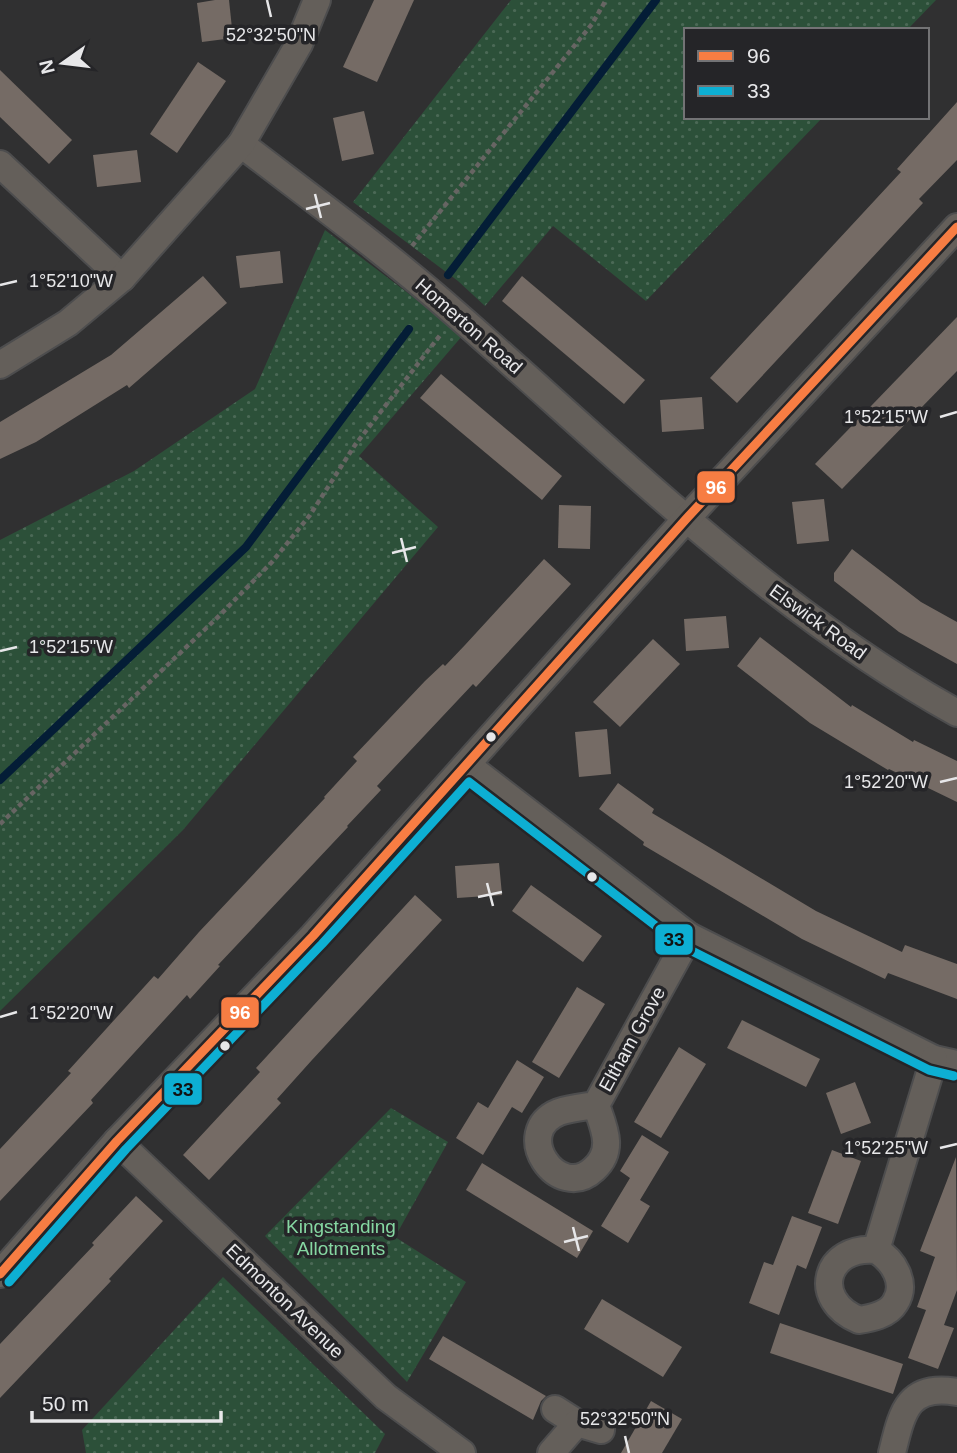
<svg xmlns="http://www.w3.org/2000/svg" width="957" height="1453" font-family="Arial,sans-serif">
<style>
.park{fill:url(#park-dots)}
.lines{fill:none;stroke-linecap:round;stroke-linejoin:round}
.stream{stroke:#041d36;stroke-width:8}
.building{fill:#756b65}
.minor-casing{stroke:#4d4d4e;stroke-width:30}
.path{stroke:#676563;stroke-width:4.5;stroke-dasharray:5 3.5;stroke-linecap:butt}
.minor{stroke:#645f5a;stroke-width:26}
.bus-1-casing{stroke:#252528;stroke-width:14}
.bus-2-casing{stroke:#252528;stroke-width:14}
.bus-1{stroke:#f77d43;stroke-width:9}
.bus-2{stroke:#0dafd3;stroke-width:9}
.ticks{fill:none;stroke:#e7e7e9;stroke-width:2.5}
.bus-dot{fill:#e7e7e9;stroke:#252528;stroke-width:2.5}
.labels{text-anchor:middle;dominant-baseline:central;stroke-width:7;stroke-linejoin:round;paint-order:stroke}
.street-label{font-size:19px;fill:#e7e7e9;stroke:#252528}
.park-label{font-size:19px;fill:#86d7a2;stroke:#252528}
.ticks-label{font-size:18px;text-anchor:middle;fill:#e7e7e9;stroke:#252528;stroke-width:7;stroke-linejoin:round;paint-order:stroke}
.line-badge{stroke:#252528;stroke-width:2.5}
.badge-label{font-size:19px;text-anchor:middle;font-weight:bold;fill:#fff}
.pale-badge-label{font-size:19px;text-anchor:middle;font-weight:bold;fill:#111}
</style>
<defs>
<pattern id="park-dots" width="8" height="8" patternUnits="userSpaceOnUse" patternTransform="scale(1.75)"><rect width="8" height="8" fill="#2c5039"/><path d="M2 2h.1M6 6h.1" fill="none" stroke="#4b6956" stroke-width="1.8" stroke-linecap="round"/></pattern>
</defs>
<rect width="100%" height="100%" fill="#303031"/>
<g class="park">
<polygon points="511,0 936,0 907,30 686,30 686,117 823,117 646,301 553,226 485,306 458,281 353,202"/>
<polygon points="325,230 463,335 359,456 438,527 183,830 0,1011 0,540 134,471 255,389"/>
<polygon points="391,1108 448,1142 395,1237 466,1282 407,1382 265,1236"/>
<polygon points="223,1277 385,1434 375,1453 86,1453 82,1430"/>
</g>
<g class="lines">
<g class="stream">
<polyline points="448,275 656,0"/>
<polyline points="0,780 246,547 409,329"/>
</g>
</g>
<g class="building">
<polygon points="215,0 229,0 233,38 202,42 197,3"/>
<polygon points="374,0 414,0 377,82 343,67"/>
<polygon points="198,62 226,81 177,153 150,134"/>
<polygon points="0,70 72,140 49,164 0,117"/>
<polygon points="957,102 957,160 919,199 923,203 737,403 710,378 901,172 897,169"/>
<polygon points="364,111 374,154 342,161 333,118"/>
<polygon points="137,150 141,182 97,187 93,155"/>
<polygon points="280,251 283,283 240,288 236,256"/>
<polygon points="203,276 227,303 129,388 127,385 36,442 0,459 0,422 111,355"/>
<polygon points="522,276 645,380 624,404 502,301"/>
<polygon points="957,317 957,371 842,489 815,464"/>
<polygon points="441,374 562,476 542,500 420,398"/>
<polygon points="702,397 704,429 662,432 660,400"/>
<polygon points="824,499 829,541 797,544 792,502"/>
<polygon points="559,505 591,506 590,549 558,548"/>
<polygon points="852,549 921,602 957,622 957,664 899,632 834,581 834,573"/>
<polygon points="544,559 571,584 476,687 473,684 377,786 381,790 347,826 348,827 218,965 220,966 190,999 187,995 91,1100 93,1103 0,1201 0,1149 71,1073 68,1071 154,976 158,979 199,932 325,798 324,797 357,761 353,757 425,681 443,664 445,666 465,645"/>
<polygon points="726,616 729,648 686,651 684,619"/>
<polygon points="760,637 851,707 852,705 913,742 914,740 957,761 957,802 889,769 888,770 858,752 810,723 737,666"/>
<polygon points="653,639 680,664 620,727 593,702"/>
<polygon points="607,729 611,774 579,777 575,732"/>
<polygon points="618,783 654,809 652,813 816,911 902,952 905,945 957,964 957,999 888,973 885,979 802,939 643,845 644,842 599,809"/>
<polygon points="499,863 502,895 457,898 455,866"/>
<polygon points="531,885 602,936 583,962 512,911"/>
<polygon points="415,895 442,920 312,1060 277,1099 281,1103 209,1180 183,1155 260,1072 256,1068"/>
<polygon points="577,987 605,1004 559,1078 532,1062"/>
<polygon points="742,1020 820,1059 806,1087 727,1048"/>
<polygon points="679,1047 706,1064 661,1138 634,1122"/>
<polygon points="517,1060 544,1077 522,1113 512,1107 483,1155 456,1138 478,1102 488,1108"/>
<polygon points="855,1082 871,1123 841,1134 826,1093"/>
<polygon points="642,1135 669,1152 640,1200 650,1206 628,1243 601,1226 630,1178 620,1171"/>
<polygon points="832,1150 861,1161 838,1224 808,1213"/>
<polygon points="956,1157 957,1290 944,1325 954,1328 938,1369 908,1358 926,1310 917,1307 935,1257 920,1251"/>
<polygon points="482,1163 593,1231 577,1258 466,1190"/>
<polygon points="136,1196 163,1221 109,1279 111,1281 0,1398 0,1344 94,1245 92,1243"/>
<polygon points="792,1216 822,1227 806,1269 797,1265 779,1315 749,1303 764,1262 773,1265"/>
<polygon points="602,1299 682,1347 663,1377 584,1329"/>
<polygon points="780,1323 903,1364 893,1394 770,1353"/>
<polygon points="443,1336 546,1396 541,1401 533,1420 429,1359"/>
<polygon points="651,1401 682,1419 662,1453 621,1453"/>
</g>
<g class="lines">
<defs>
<g id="minor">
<path d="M 241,144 C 314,200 388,254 457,315 C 617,455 770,609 957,713"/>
<polyline points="0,164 122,278"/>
<polyline points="0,365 68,323 122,278 241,144 299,44 317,0"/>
<polyline points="467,765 689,936 934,1059 957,1064"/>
<path d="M 596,1105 C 584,1107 571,1108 559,1112 C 510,1132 558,1203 594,1169 C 615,1150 604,1128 596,1105 L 689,936"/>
<polyline points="117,1141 386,1397 462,1453"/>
<path d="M 876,1250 C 825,1245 810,1300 859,1320 C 871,1318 888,1315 895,1303 C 908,1283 893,1260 876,1250 L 934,1059"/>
<polyline points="0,1274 117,1141 313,936 687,518 957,227"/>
<polyline points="555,1409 577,1423 601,1430"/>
<polyline points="551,1453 577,1423"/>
<path d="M 892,1453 C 902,1413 907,1383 957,1392"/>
</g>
</defs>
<use href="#minor" class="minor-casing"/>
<g class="path">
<polyline points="412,246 592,24 606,0"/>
<polyline points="0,824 219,616 272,562 310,515 355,445 441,334"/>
</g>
<use href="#minor" class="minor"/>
<defs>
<polyline id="bus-1" points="0,1274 117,1141 313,936 687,518 957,227"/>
<polyline id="bus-2" points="9,1282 126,1149 322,944 469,782 682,946 929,1070 954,1076"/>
</defs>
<use href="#bus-1" class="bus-1-casing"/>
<use href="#bus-2" class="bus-2-casing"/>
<use href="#bus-1" class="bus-1"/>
<use href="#bus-2" class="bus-2"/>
</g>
<path class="ticks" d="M 267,0 L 271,17M 315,194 L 321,218M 306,209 L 330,203M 0,285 L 17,281M 940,417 L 957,412M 401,538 L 407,562M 392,553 L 416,547M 0,651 L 17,647M 940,782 L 957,778M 487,883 L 493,906M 478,897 L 502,892M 0,1017 L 17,1012M 940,1148 L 957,1144M 573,1227 L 579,1251M 564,1242 L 588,1236M 625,1436 L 629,1453"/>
<g class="bus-dot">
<circle cx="491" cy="737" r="6"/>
<circle cx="592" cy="877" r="6"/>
<circle cx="225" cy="1046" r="6"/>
</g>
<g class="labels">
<g class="street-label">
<text transform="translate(469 326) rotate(41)">Homerton Road</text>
<text transform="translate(818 622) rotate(36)">Elswick Road</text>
<text transform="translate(632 1039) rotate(-61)">Eltham Grove</text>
<text transform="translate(285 1301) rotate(44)">Edmonton Avenue</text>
</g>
<g class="park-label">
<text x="341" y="1226">Kingstanding<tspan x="341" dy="22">Allotments</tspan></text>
</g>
</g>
<g class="ticks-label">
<text x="271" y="41">52°32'50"N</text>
<text x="71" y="287">1°52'10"W</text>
<text x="886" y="423">1°52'15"W</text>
<text x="71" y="653">1°52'15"W</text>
<text x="886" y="788">1°52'20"W</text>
<text x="71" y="1019">1°52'20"W</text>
<text x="886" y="1154">1°52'25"W</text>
<text x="625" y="1425">52°32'50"N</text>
</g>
<g class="line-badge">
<rect x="696" y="470" width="40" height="34" rx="7" fill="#f77d43"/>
<rect x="654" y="923" width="40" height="33" rx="7" fill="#0dafd3"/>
<rect x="220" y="996" width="40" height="33" rx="7" fill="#f77d43"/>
<rect x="163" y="1072" width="40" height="34" rx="7" fill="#0dafd3"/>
</g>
<g class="badge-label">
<text x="716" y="494">96</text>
<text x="240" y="1019">96</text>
</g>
<g class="pale-badge-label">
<text x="674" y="946">33</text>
<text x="183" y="1096">33</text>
</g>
<rect x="684" y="28" width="245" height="91" fill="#252528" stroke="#737375" stroke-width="2"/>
<rect x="698" y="51" width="35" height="10" fill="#f77d43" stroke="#737375" stroke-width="2"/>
<text x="747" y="63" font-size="21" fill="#e7e7e9">96</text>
<rect x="698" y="86" width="35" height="10" fill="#0dafd3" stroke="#737375" stroke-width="2"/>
<text x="747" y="98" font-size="21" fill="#e7e7e9">33</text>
<g transform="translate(63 63) rotate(256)" stroke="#252528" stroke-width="5" paint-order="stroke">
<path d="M0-5L12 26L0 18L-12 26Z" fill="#e7e7e9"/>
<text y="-10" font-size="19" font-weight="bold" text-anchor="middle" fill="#e7e7e9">N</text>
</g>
<path d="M32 1411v10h189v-10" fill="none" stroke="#e7e7e9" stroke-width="3.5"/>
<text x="42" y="1411" font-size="21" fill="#e7e7e9" stroke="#252528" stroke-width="5" paint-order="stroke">50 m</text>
</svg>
